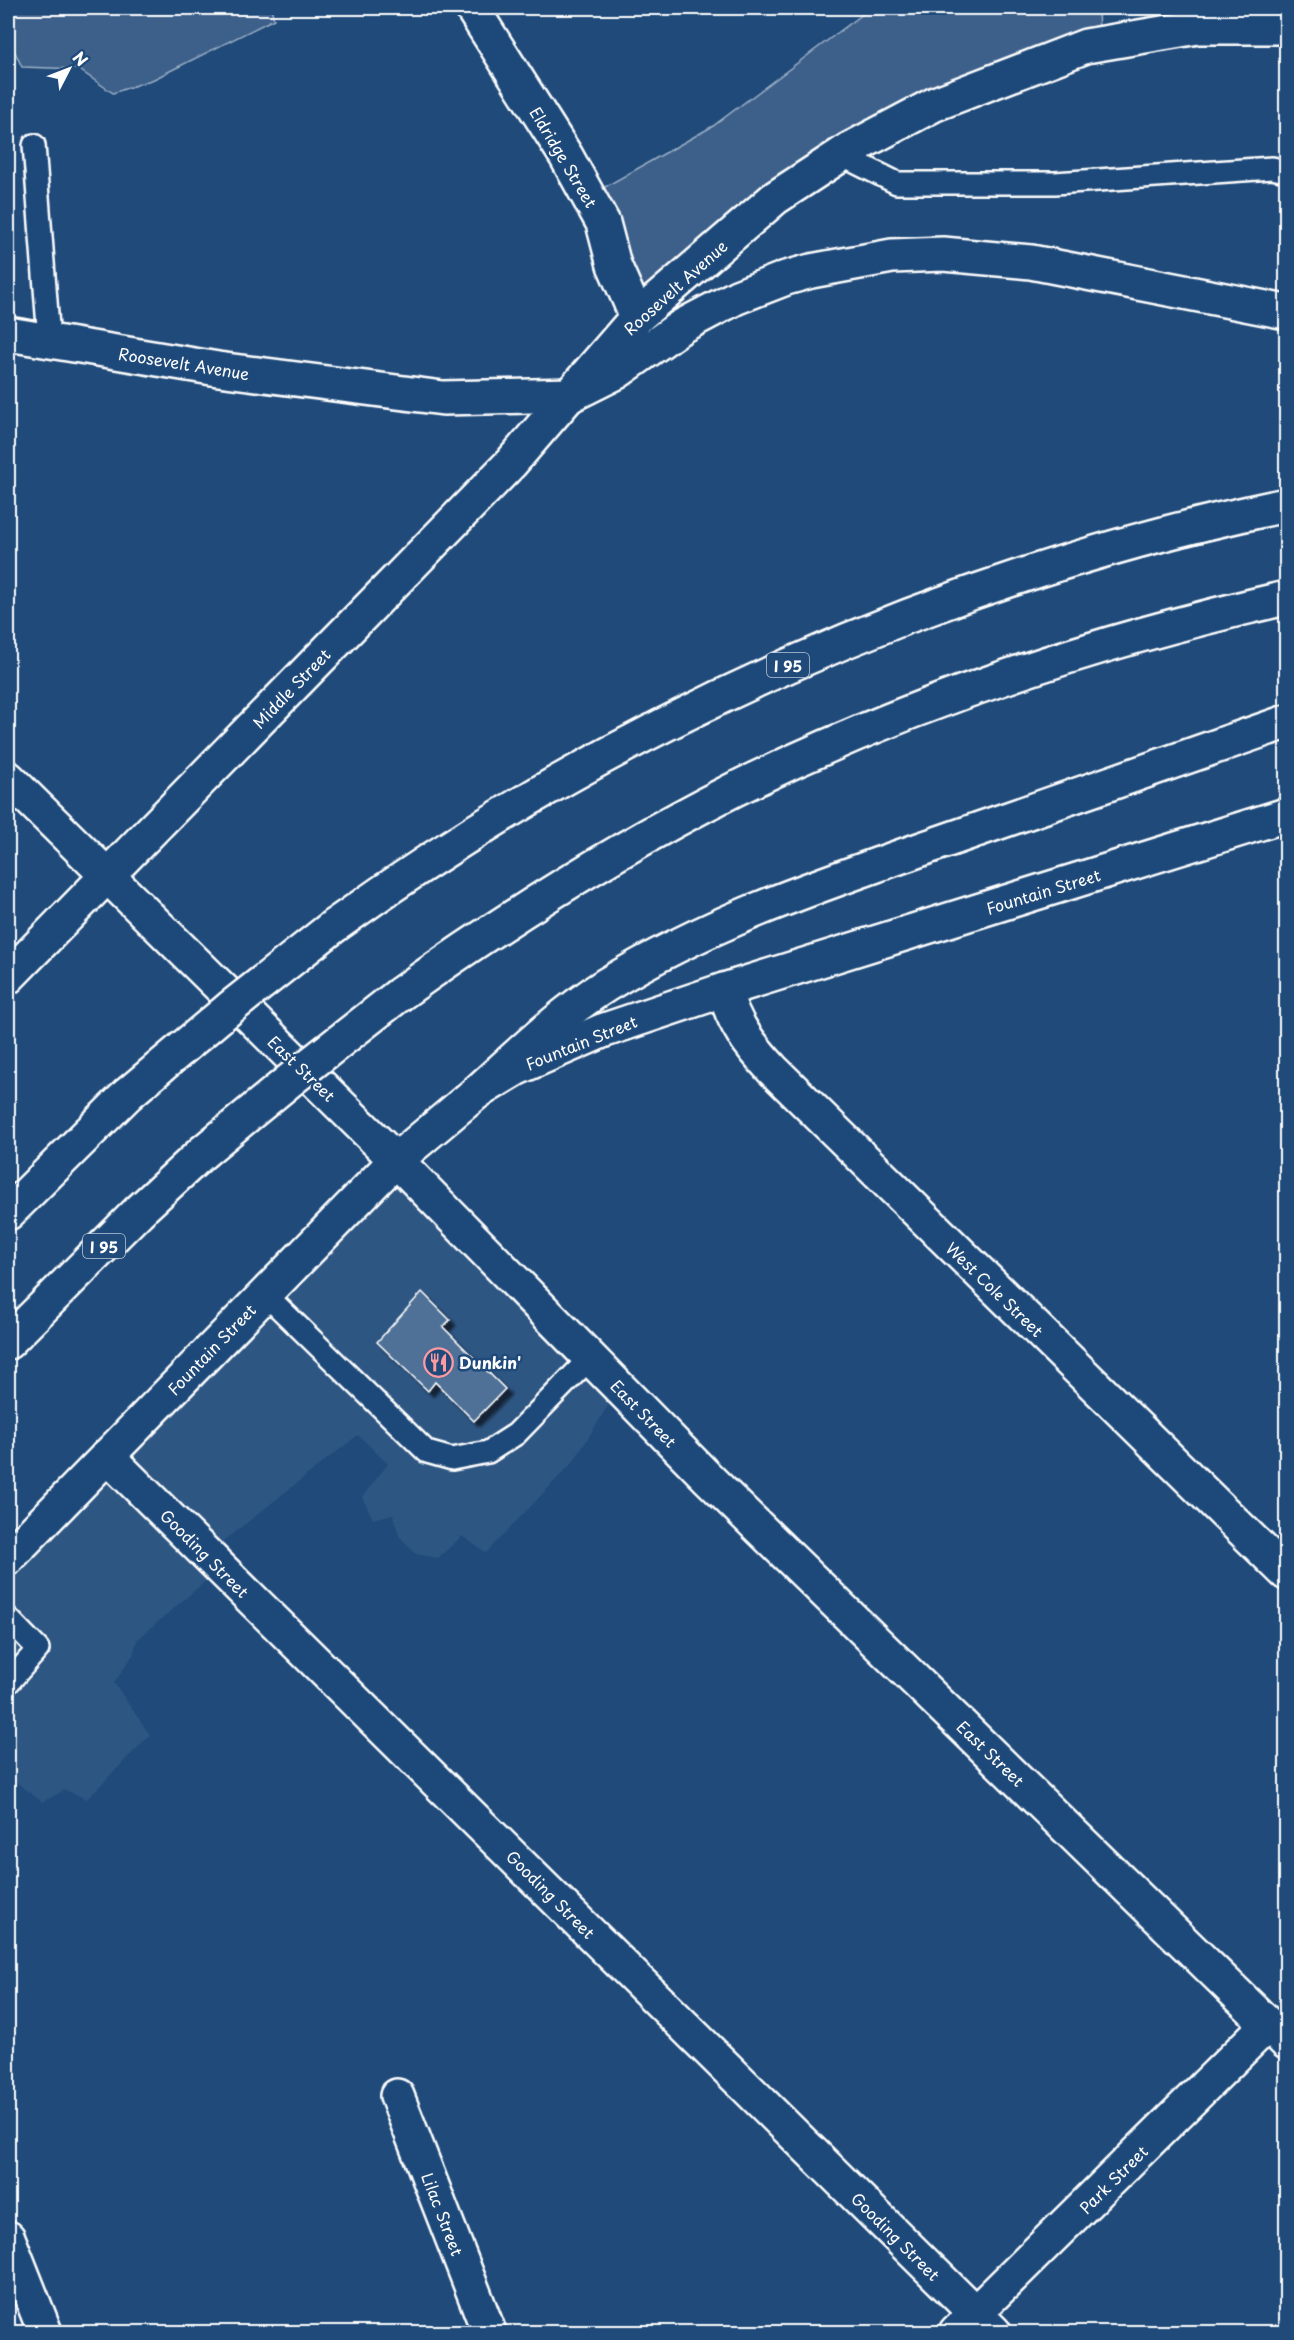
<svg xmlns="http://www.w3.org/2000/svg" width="1294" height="2340" font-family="'Playpen Sans',sans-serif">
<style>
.built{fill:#2e5683}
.green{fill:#3c618b;stroke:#9eb0c5;stroke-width:1.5}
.building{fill:#507197;stroke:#fff;stroke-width:1.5;filter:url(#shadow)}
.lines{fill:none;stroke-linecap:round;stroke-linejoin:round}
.service-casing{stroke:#fff;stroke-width:26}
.minor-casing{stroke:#fff;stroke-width:38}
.tertiary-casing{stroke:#fff;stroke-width:38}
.secondary-casing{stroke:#fff;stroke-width:38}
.motorway-casing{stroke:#fff;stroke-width:38}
.service{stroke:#1f4a7a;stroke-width:21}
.minor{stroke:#1f4a7a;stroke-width:33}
.tertiary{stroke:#1f4a7a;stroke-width:33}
.secondary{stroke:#1f4a7a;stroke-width:33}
.motorway{stroke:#1f4a7a;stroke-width:33}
.motorway-bridge-casing{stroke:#fff;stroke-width:38;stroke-linecap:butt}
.motorway-bridge{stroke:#1f4a7a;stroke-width:33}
.labels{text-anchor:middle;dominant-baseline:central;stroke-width:5;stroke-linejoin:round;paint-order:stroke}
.shield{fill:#1f4a7a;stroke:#bcc9d7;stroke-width:1.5}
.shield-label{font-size:15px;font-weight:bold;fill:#fff}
.street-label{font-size:16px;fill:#fff;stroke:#1f4a7a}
.poi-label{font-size:16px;font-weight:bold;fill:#fff;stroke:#1f4a7a;text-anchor:start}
</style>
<defs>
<filter id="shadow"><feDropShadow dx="5.5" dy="5.5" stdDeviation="1.5" flood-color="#0009"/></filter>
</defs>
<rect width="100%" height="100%" fill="#1f4a7a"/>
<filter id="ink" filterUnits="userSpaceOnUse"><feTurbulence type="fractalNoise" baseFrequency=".0167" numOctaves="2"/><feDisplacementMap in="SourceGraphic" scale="12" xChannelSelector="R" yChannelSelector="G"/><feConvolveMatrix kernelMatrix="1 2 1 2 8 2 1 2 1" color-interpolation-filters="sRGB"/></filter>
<g filter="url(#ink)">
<polygon class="built" points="400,1184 614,1396 574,1461 486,1553 462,1536 438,1558 416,1554 399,1536 393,1514 373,1519 362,1497 388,1464 358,1435 202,1558 209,1578 137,1640 133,1655 114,1683 150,1735 87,1799 65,1790 42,1802 11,1778 16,1807 8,1813 8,1577"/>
<g class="green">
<polygon points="8,8 271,8 274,19 154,79 113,93 78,69 22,67 8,37"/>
<polygon points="871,8 1098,8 1100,56 871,142 639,325 587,197 713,126"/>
</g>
<polygon class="building" points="422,1292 450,1320 443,1327 505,1389 474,1421 435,1382 428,1391 377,1342"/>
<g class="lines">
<defs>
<g id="service">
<polyline points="34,145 49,340"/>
<polyline points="841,155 897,183 1055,183 1272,168 1286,171"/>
<polyline points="265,1294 427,1452 452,1459 488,1452 516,1434 590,1358"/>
<polyline points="8,1618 38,1649 8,1683"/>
</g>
<g id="minor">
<polyline points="472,8 566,156 603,223 614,265 637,317"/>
<path d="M 724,990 C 734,1024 748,1043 772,1069 L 1286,1573"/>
<polyline points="107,1456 994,2332"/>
<polyline points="397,2096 489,2332"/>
<polyline points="8,2238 45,2332"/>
<polyline points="956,2332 1268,2024"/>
</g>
<g id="tertiary">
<polyline points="8,334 218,369 443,398 571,395"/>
<polyline points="8,977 511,463 637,317 775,198 850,149 935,104 1086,46 1198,27 1286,27"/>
<polyline points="8,1558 396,1160 477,1092 517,1068 602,1031 724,990 1286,815"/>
</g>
<polyline id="secondary" points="8,778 396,1160 708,1478 1286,2042"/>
<g id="motorway">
<polyline points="571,395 617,372 682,326 737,297 786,278 811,271 892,256 943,254 1031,262 1286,312"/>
<path d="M 334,926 C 618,722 944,576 1286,505"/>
<path d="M 400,994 C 507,918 618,848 735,789 C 909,703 1097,641 1286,598"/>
<path d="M 477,1092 C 518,1055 559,1015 606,985 C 710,921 825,883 939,843 C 1055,803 1171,762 1286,722"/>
<polyline points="8,1213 128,1094"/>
<polyline points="8,1342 138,1212 203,1152"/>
</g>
</defs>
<use href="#service" class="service-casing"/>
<use href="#minor" class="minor-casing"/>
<use href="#tertiary" class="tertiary-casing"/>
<use href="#secondary" class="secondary-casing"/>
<use href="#motorway" class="motorway-casing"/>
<use href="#service" class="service"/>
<use href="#minor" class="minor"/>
<use href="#tertiary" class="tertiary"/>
<use href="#secondary" class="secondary"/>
<use href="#motorway" class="motorway"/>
<defs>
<g id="motorway-bridge">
<polyline points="128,1094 230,1008 334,926"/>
<polyline points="203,1152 289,1081 400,994"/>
</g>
</defs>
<use href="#motorway-bridge" class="motorway-bridge-casing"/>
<use href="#motorway-bridge" class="motorway-bridge"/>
</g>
</g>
<defs>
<symbol id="restaurant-ring" viewBox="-11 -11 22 22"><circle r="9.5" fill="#1f4a7a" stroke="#ff9aa2" stroke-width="1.5"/><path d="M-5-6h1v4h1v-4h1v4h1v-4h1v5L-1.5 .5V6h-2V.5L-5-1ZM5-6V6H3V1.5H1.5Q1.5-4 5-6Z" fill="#ff9aa2"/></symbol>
</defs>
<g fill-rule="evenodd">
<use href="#restaurant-ring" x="422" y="1346" width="33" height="33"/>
</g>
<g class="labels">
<g class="shield">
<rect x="767" y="653" width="42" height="24" rx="4.5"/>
<rect x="83" y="1234" width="42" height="24" rx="4.5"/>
</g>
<g class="shield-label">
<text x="788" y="665">I 95</text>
<text x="104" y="1246">I 95</text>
</g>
<g class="street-label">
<text transform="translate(564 157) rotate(59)">Eldridge Street</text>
<text transform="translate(675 287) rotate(-42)">Roosevelt Avenue</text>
<text transform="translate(184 363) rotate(9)">Roosevelt Avenue</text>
<text transform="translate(291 688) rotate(-46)">Middle Street</text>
<text transform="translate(1043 891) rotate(-17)">Fountain Street</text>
<text transform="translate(581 1042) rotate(-22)">Fountain Street</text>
<text transform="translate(302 1068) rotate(44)">East Street</text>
<text transform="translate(995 1289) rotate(44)">West Cole Street</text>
<text transform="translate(211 1349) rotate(-46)">Fountain Street</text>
<text transform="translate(644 1413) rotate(46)">East Street</text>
<text transform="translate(205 1553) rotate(45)">Gooding Street</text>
<text transform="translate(991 1753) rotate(44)">East Street</text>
<text transform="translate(551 1894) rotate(45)">Gooding Street</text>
<text transform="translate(1113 2179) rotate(-45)">Park Street</text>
<text transform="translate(443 2214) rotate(69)">Lilac Street</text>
<text transform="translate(896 2236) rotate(45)">Gooding Street</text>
</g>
<g class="poi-label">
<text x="459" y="1362">Dunkin'</text>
</g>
</g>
<rect width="1294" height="2340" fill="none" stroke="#1f4a7a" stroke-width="30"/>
<rect x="15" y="15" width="1264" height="2310" fill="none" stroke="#fff" stroke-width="2" filter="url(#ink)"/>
<g transform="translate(69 69) rotate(48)" stroke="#1f4a7a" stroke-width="4.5" paint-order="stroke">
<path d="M0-4.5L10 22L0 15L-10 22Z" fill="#ffffff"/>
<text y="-9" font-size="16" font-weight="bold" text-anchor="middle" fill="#ffffff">N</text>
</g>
</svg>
